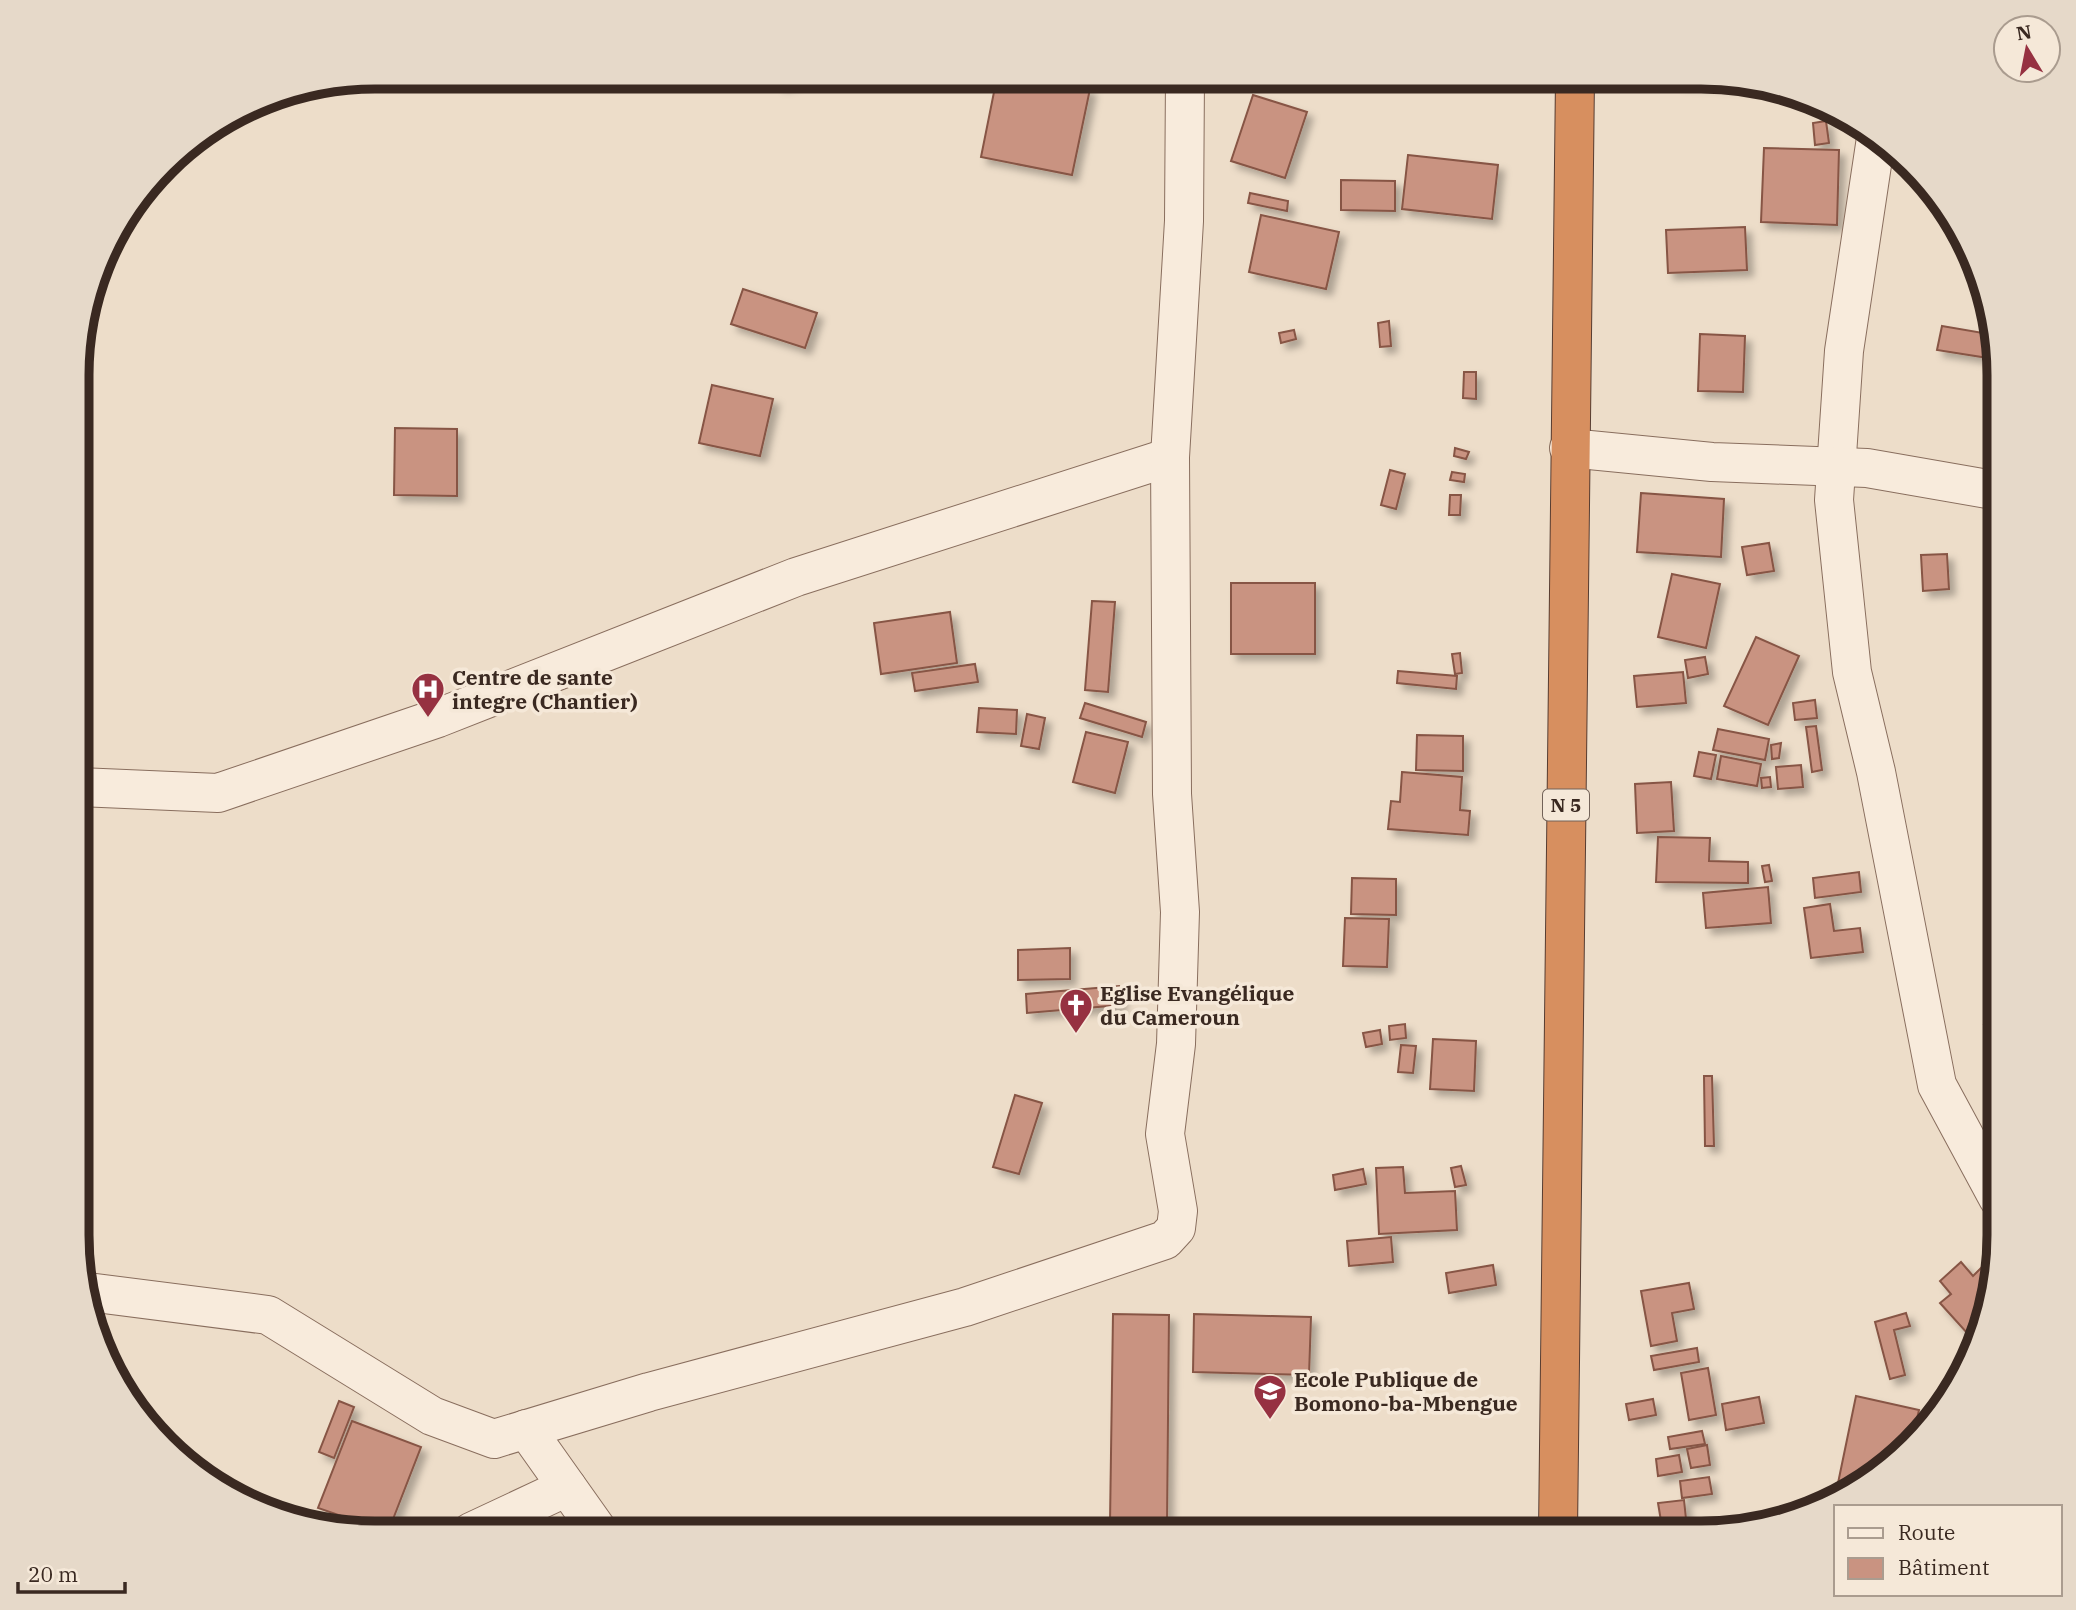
<svg xmlns="http://www.w3.org/2000/svg" width="2076" height="1610" font-family="'IBM Plex Serif',serif">
<style>
.building{fill:#c99381;stroke:#875545;stroke-width:2;filter:url(#shadow)}
.lines{fill:none;stroke-linecap:round;stroke-linejoin:round}
.minor-casing{stroke:#896e5e;stroke-width:40}
.highway-casing{stroke:#573d32;stroke-width:40}
.minor{stroke:#f8ebdc;stroke-width:38}
.highway{stroke:#d78f5f;stroke-width:38}
.labels{text-anchor:middle;dominant-baseline:central;stroke-width:7;stroke-linejoin:round;paint-order:stroke}
.shield{fill:#f5e8d8;stroke:#726258;stroke-width:2}
.shield-label{font-size:19px;font-weight:bold;fill:#3a2921}
.poi-label{font-size:21px;font-weight:bold;fill:#3a2921;stroke:#f5e8d8;text-anchor:start}
.rim{fill:none;stroke:#3a2921;stroke-width:9}
</style>
<defs>
<filter id="shadow"><feDropShadow dx="6" dy="6" stdDeviation="3.5" flood-color="#0004"/></filter>
</defs>
<rect width="100%" height="100%" fill="#edddc9"/>
<g class="building">
<polygon points="777,77 794,77 795,80 780,85"/>
<polygon points="997,77 1033,77 1090,89 1072,175 981,157"/>
<polygon points="1679,78 1720,78 1753,85 1679,82"/>
<polygon points="1253,95 1307,112 1285,178 1231,161"/>
<polygon points="1826,121 1829,143 1815,145 1813,123"/>
<polygon points="1764,148 1839,150 1837,225 1761,222"/>
<polygon points="1408,155 1498,165 1492,219 1402,209"/>
<polygon points="1341,180 1395,181 1395,211 1341,210"/>
<polygon points="1250,193 1288,201 1287,211 1248,203"/>
<polygon points="1261,215 1339,232 1326,289 1249,272"/>
<polygon points="1745,227 1747,270 1668,273 1666,230"/>
<polygon points="743,289 817,313 805,348 731,324"/>
<polygon points="1389,321 1391,346 1380,347 1378,323"/>
<polygon points="1942,326 1989,334 1988,358 1937,350"/>
<polygon points="1294,330 1296,339 1281,343 1279,333"/>
<polygon points="1700,334 1745,336 1743,392 1698,391"/>
<polygon points="1464,372 1476,372 1476,399 1463,398"/>
<polygon points="712,385 773,399 760,456 699,443"/>
<polygon points="395,428 457,429 457,496 394,495"/>
<polygon points="1455,448 1469,452 1466,459 1454,456"/>
<polygon points="1390,470 1405,474 1396,509 1381,505"/>
<polygon points="1452,472 1465,474 1464,482 1450,480"/>
<polygon points="1641,493 1724,499 1721,557 1637,552"/>
<polygon points="1450,495 1461,495 1460,515 1449,515"/>
<polygon points="1769,543 1774,571 1747,575 1742,547"/>
<polygon points="1947,554 1949,589 1923,591 1921,555"/>
<polygon points="1672,574 1720,584 1706,648 1658,637"/>
<rect x="1231" y="583" width="84" height="71"/>
<polygon points="1092,601 1115,602 1108,692 1085,690"/>
<polygon points="950,612 957,663 881,674 874,623"/>
<polygon points="1756,637 1799,656 1768,725 1724,706"/>
<polygon points="1460,653 1462,673 1455,674 1452,654"/>
<polygon points="1705,657 1708,674 1688,678 1685,660"/>
<polygon points="975,664 978,682 915,691 912,673"/>
<polygon points="1398,671 1457,676 1456,689 1397,683"/>
<polygon points="1683,672 1686,703 1637,707 1634,676"/>
<polygon points="1815,700 1817,718 1795,720 1793,703"/>
<polygon points="1085,703 1146,722 1142,737 1080,718"/>
<polygon points="979,708 1017,710 1016,734 977,732"/>
<polygon points="1027,714 1045,718 1039,749 1021,746"/>
<polygon points="1816,726 1822,770 1812,772 1806,727"/>
<polygon points="1718,729 1769,739 1765,760 1713,750"/>
<polygon points="1086,732 1128,742 1115,793 1073,782"/>
<polygon points="1417,735 1463,736 1463,771 1416,770"/>
<polygon points="1781,743 1779,758 1772,759 1771,745"/>
<polygon points="1699,752 1716,755 1711,779 1694,776"/>
<polygon points="1721,756 1761,764 1757,786 1717,779"/>
<polygon points="1801,765 1803,787 1778,789 1776,767"/>
<polygon points="1402,772 1462,777 1460,810 1470,811 1468,835 1388,829 1391,801 1400,802"/>
<polygon points="1770,777 1771,787 1762,788 1761,778"/>
<polygon points="1671,782 1674,831 1637,833 1635,784"/>
<polygon points="1658,837 1710,838 1709,861 1748,862 1748,883 1656,882"/>
<polygon points="1769,865 1772,881 1765,882 1762,866"/>
<polygon points="1859,872 1861,892 1815,898 1813,878"/>
<polygon points="1352,878 1396,879 1396,915 1351,914"/>
<polygon points="1768,887 1771,923 1706,928 1703,893"/>
<polygon points="1830,904 1834,931 1860,928 1863,952 1811,958 1804,908"/>
<polygon points="1345,918 1389,919 1387,967 1343,966"/>
<polygon points="1070,948 1070,979 1018,980 1018,950"/>
<polygon points="1999,978 1999,1013 1997,1014 1986,982"/>
<polygon points="1119,986 1121,1005 1027,1013 1026,994"/>
<polygon points="1999,1021 1998,1070 1984,1025"/>
<polygon points="1405,1024 1406,1038 1390,1040 1389,1026"/>
<polygon points="1380,1030 1382,1044 1366,1047 1363,1033"/>
<polygon points="1433,1039 1476,1041 1474,1091 1430,1089"/>
<polygon points="1401,1045 1416,1046 1413,1073 1398,1072"/>
<polygon points="1704,1076 1712,1076 1714,1146 1705,1146"/>
<polygon points="1015,1095 1042,1103 1019,1174 993,1167"/>
<polygon points="1461,1166 1466,1185 1455,1187 1451,1168"/>
<polygon points="1403,1167 1405,1193 1455,1191 1457,1230 1379,1234 1376,1168"/>
<polygon points="1363,1169 1366,1184 1335,1190 1333,1175"/>
<polygon points="1391,1237 1393,1262 1349,1266 1347,1241"/>
<polygon points="1961,1262 1973,1276 1983,1266 1993,1277 1977,1344 1940,1303 1951,1294 1940,1281"/>
<polygon points="1493,1265 1496,1285 1449,1293 1446,1273"/>
<polygon points="1689,1283 1694,1309 1672,1313 1677,1341 1651,1346 1641,1291"/>
<polygon points="1906,1313 1910,1326 1894,1330 1905,1375 1890,1379 1875,1322"/>
<polygon points="1113,1314 1169,1315 1167,1524 1110,1523"/>
<polygon points="1194,1314 1311,1317 1309,1375 1193,1372"/>
<polygon points="1697,1348 1699,1362 1654,1370 1651,1356"/>
<polygon points="1708,1368 1716,1415 1689,1420 1681,1373"/>
<polygon points="1856,1396 1919,1410 1912,1441 1848,1490 1837,1488"/>
<polygon points="1759,1397 1764,1423 1726,1430 1722,1404"/>
<polygon points="1653,1399 1656,1415 1629,1420 1626,1404"/>
<polygon points="339,1401 354,1407 334,1458 319,1452"/>
<polygon points="352,1421 421,1447 388,1532 318,1508"/>
<polygon points="1702,1431 1705,1444 1670,1449 1668,1437"/>
<polygon points="1707,1445 1710,1465 1691,1468 1687,1449"/>
<polygon points="1679,1455 1682,1472 1658,1476 1656,1459"/>
<polygon points="1709,1477 1712,1494 1682,1498 1680,1481"/>
<polygon points="1684,1500 1686,1519 1661,1521 1658,1503"/>
<polygon points="1170,1526 1357,1529 1357,1533 1169,1533"/>
</g>
<g class="lines">
<defs>
<g id="minor">
<polyline points="1876,138 1844,351 1834,500 1852,672 1876,772 1937,1085 1998,1198"/>
<polyline points="1569,448 1712,462 1867,468 1999,491"/>
<polyline points="79,787 218,793 438,718 796,577 1170,457"/>
<polyline points="88,1292 268,1315 432,1416 494,1439 649,1392 965,1307 1165,1240 1176,1228 1178,1211 1165,1134 1176,1044 1180,912 1172,794 1170,457 1184,221 1185,77"/>
<polyline points="526,1429 599,1532"/>
<polyline points="471,1532 567,1487"/>
</g>
<polyline id="highway" points="1558,1533 1575,78"/>
</defs>
<use href="#minor" class="minor-casing"/>
<use href="#highway" class="highway-casing"/>
<use href="#minor" class="minor"/>
<use href="#highway" class="highway"/>
</g>
<defs>
<symbol id="hospital-pin" viewBox="-11 -11 22 30"><path d="M0 17L-7.5 6A9.5 9.5 0 1 1 7.5 6Z" fill="#963141" stroke="#f5e8d8"/><path d="M-5-5h3v3.5h4V-5h3V5h-3V1.5h-4V5h-3Z" fill="#fff"/></symbol>
<symbol id="church-pin" viewBox="-11 -11 22 30"><path d="M0 17L-7.5 6A9.5 9.5 0 1 1 7.5 6Z" fill="#963141" stroke="#f5e8d8"/><path d="M-1.2-6h2.4v3.5h3.3v2.4h-3.3V6h-2.4V-.1h-3.3v-2.4h3.3Z" fill="#fff"/></symbol>
<symbol id="school-pin" viewBox="-11 -11 22 30"><path d="M0 17L-7.5 6A9.5 9.5 0 1 1 7.5 6Z" fill="#963141" stroke="#f5e8d8"/><path d="M0-5L7-2L0 1L-7-2ZM-4 1L0 2.5L4 1V4Q0 6-4 4Z" fill="#fff"/></symbol>
</defs>
<g fill-rule="evenodd">
<use href="#hospital-pin" x="409" y="670" width="38" height="52"/>
<use href="#church-pin" x="1057" y="986" width="38" height="52"/>
<use href="#school-pin" x="1251" y="1372" width="38" height="52"/>
</g>
<g class="labels">
<rect class="shield" x="1543" y="789.5" width="46" height="31" rx="5"/>
<g class="shield-label">
<text x="1566" y="805">N 5</text>
</g>
<g class="poi-label">
<text x="452" y="677">Centre de sante<tspan x="452" dy="24">integre (Chantier)</tspan></text>
<text x="1100" y="993">Eglise Evangélique<tspan x="1100" dy="24">du Cameroun</tspan></text>
<text x="1294" y="1379">Ecole Publique de<tspan x="1294" dy="24">Bomono-ba-Mbengue</tspan></text>
</g>
</g>
<path d="M0 0H2076V1610H0ZM375 89H1701A286 286 0 0 1 1987 375V1235A286 286 0 0 1 1701 1521H375A286 286 0 0 1 89 1235V375A286 286 0 0 1 375 89Z" fill="#e6d9c9" fill-rule="evenodd"/>
<path class="rim" d="M375 89H1701A286 286 0 0 1 1987 375V1235A286 286 0 0 1 1701 1521H375A286 286 0 0 1 89 1235V375A286 286 0 0 1 375 89Z"/>
<rect x="1834" y="1505" width="228" height="91" fill="#f5e8d8" stroke="#aa9c8f" stroke-width="2"/>
<rect x="1848" y="1528" width="35" height="10" fill="#f8ebdc" stroke="#aa9c8f" stroke-width="2"/>
<text x="1898" y="1540" font-size="21" fill="#3a2921">Route</text>
<rect x="1848" y="1558" width="35" height="21" fill="#c99381" stroke="#aa9c8f" stroke-width="2"/>
<text x="1898" y="1575" font-size="21" fill="#3a2921">Bâtiment</text>
<g transform="translate(2027 49) rotate(350)"><circle r="33" fill="#f5e8d8" stroke="#aa9c8f" stroke-width="2"/>
<path d="M0-5L12 26L0 18L-12 26Z" fill="#963141"/>
<text y="-10" font-size="19" font-weight="bold" text-anchor="middle" fill="#3a2921">N</text>
</g>
<path d="M18 1582v10h107v-10" fill="none" stroke="#3a2921" stroke-width="3.5"/>
<text x="28" y="1582" font-size="21" fill="#3a2921" stroke="#f5e8d8" stroke-width="5" paint-order="stroke">20 m</text>
</svg>
